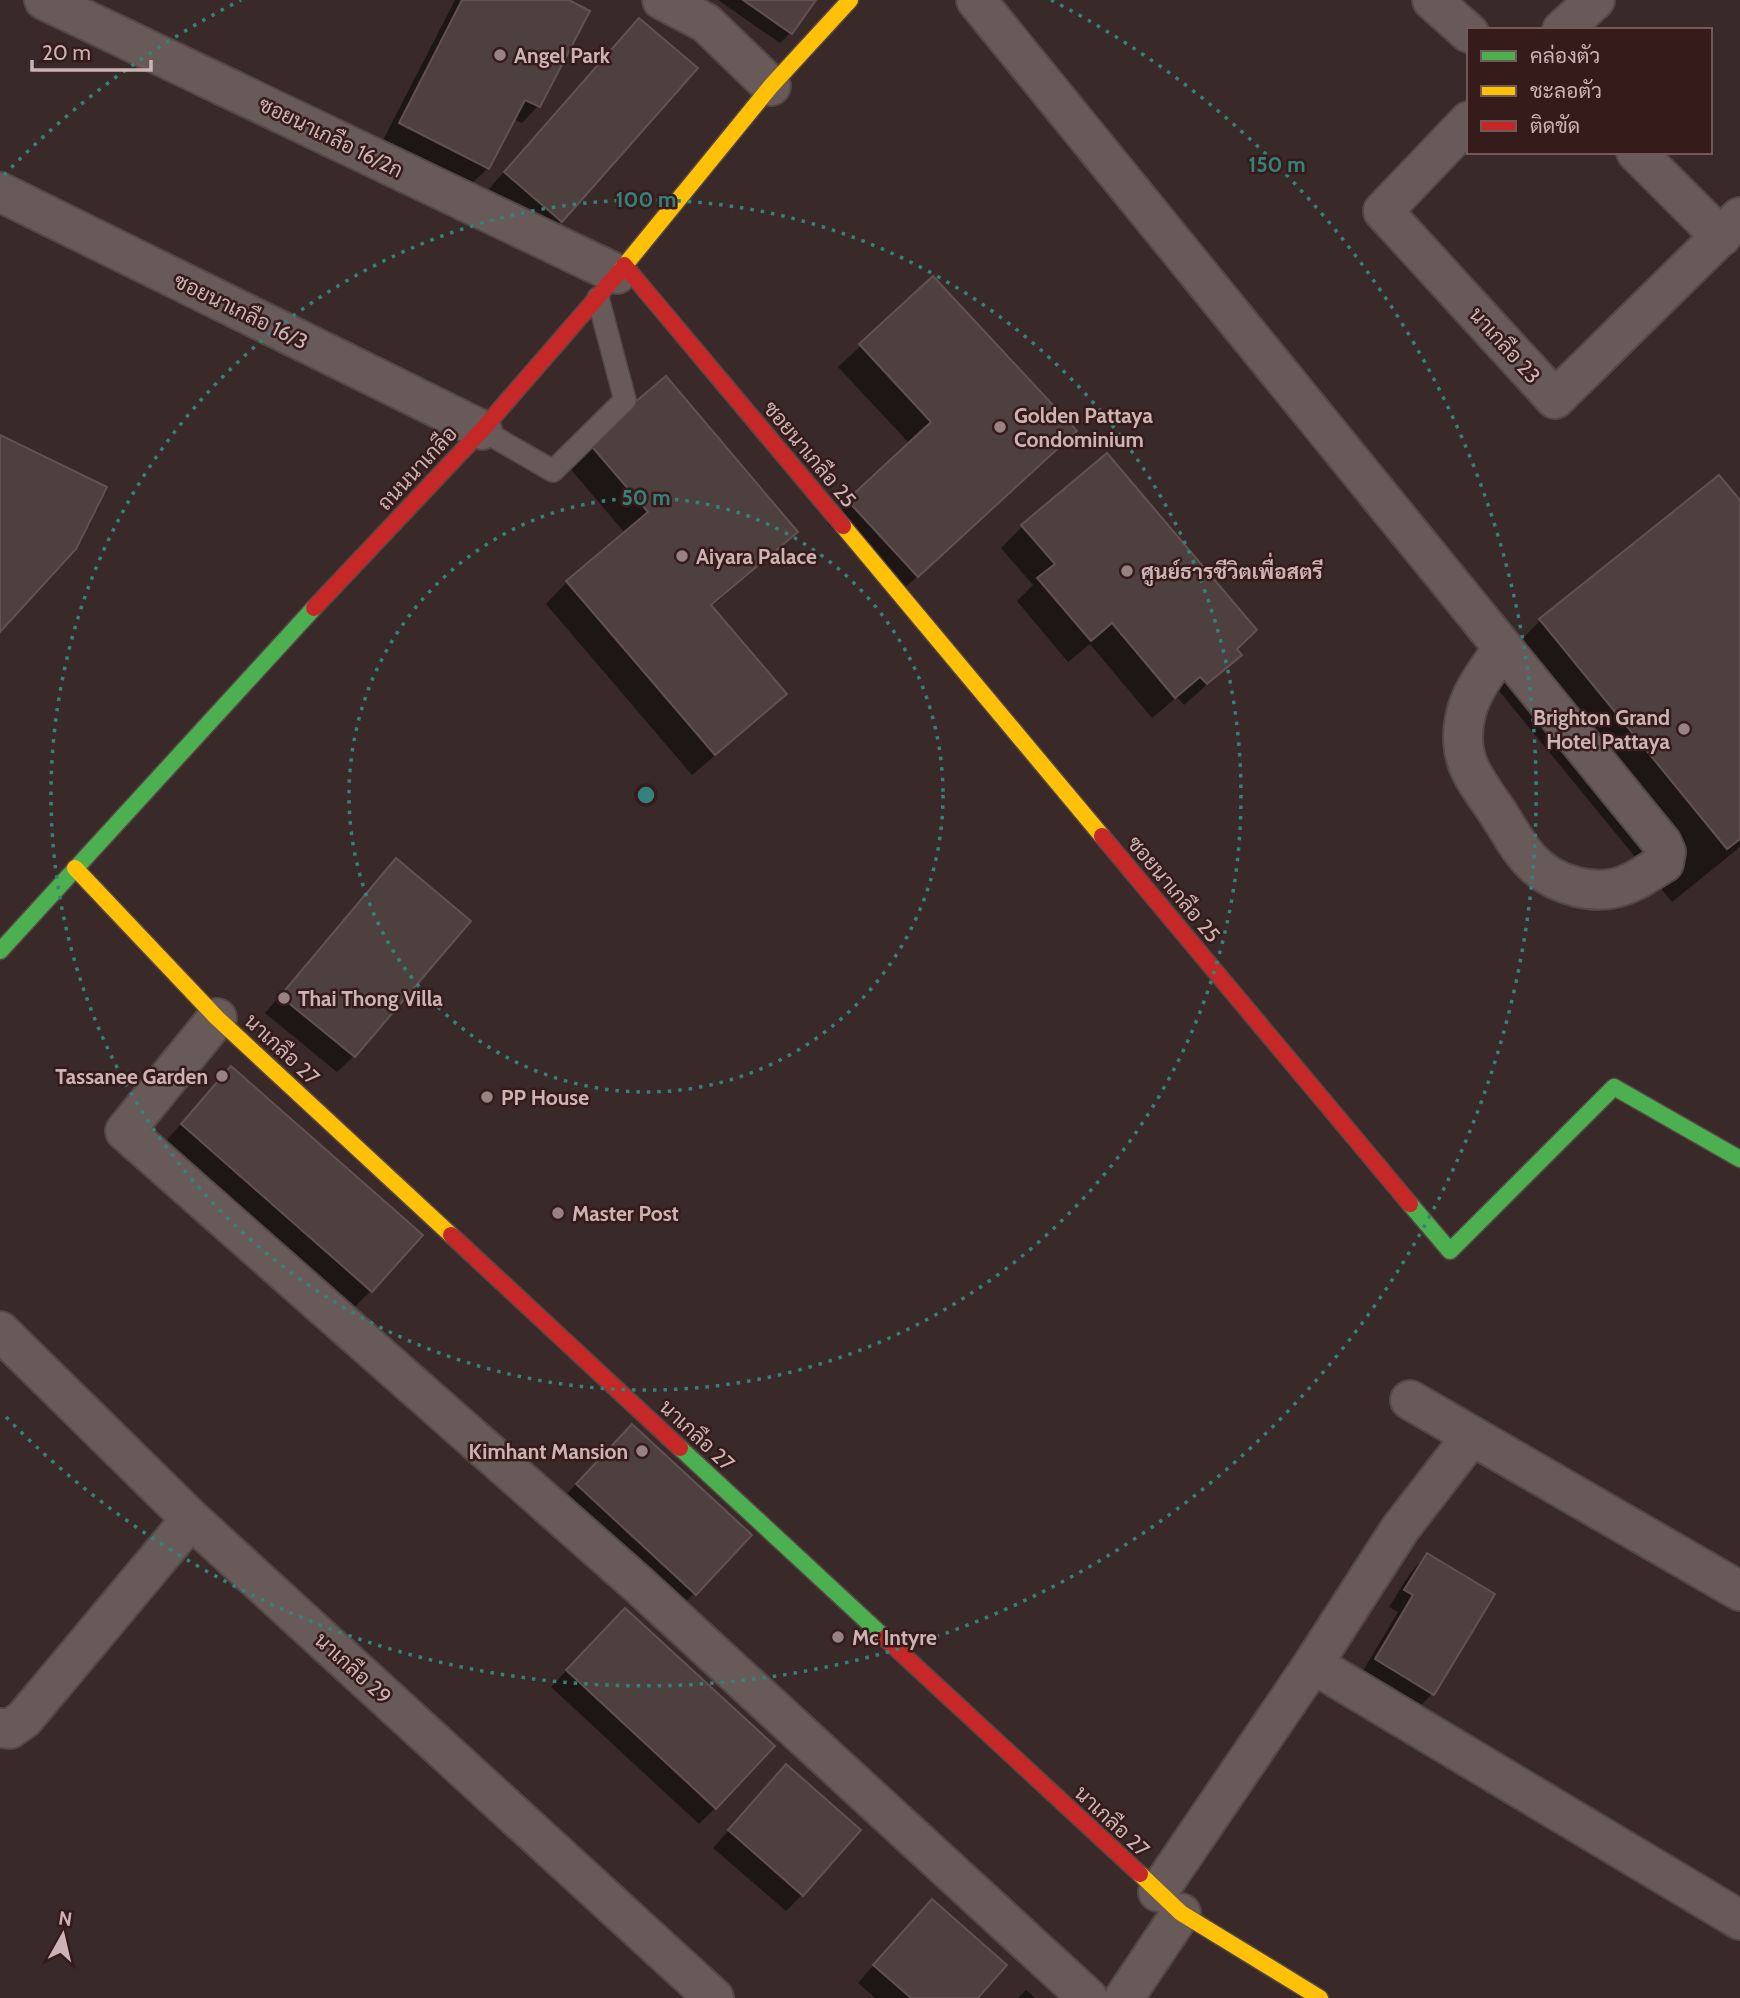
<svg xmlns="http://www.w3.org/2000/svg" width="1740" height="1998" font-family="Cabin,Sarabun,sans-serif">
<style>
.shadow{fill:#0007}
.building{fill:#4f4040;stroke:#615151;stroke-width:2}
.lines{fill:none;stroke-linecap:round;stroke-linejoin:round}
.lane-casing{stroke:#534747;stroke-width:24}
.street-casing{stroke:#534747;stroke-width:42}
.fast-casing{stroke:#564747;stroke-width:19}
.slow-casing{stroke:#564747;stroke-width:19}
.jam-casing{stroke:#564747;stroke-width:19}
.lane{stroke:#675a59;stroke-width:21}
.street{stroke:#675a59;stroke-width:38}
.fast{stroke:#4caf50;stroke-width:16}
.slow{stroke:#ffc107;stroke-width:16}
.jam{stroke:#c62828;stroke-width:16}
.ring{fill:none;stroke:#35827c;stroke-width:3.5;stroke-dasharray:3.5 7}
.poi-dot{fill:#988383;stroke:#351c1b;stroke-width:2.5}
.labels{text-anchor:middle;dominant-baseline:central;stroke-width:5;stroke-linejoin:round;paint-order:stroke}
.poi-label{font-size:21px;font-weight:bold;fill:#cbb4b3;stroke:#351c1b;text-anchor:start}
.street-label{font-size:21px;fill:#cbb4b3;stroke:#351c1b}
.centre{fill:#35827c;stroke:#351c1b;stroke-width:3.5}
.ring-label{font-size:21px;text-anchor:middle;font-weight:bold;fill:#35827c;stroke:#351c1b;stroke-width:5;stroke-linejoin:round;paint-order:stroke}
</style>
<rect width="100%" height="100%" fill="#392929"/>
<g class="shadow">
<polygon points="455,0 565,0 587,11 538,106 522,123 513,119 488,168 471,184 383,140"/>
<polygon points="718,0 814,0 790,33 780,43"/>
<polygon points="623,36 561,221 545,237 489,189"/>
<polygon points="933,279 1053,452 895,597 827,523 910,444 838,367"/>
<polygon points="589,443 796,532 774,553 711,607 785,694 763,715 692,775 546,604 567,582 625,533 567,465"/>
<polygon points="1740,503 1740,847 1672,902 1486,675 1540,621"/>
<polygon points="1023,526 1235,650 1240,655 1184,705 1177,697 1152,718 1090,644 1068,662 1017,601 1033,585 1001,548"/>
<polygon points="396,861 354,1056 337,1072 265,1013"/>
<polygon points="215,1085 371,1290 355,1307 166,1141"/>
<polygon points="615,1443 749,1535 678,1610 560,1501"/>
<polygon points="1427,1555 1432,1694 1416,1710 1360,1676 1398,1612 1389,1607 1411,1572"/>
<polygon points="608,1626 715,1808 699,1824 551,1687"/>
<polygon points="786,1766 802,1895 786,1911 713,1848"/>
<polygon points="915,1918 976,1998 875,1998 858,1983"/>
<polygon points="1026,1990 1035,1998 1018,1998"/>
</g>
<g class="building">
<polygon points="462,0 569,0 590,11 540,107 525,100 489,169 399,123"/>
<polygon points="743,0 816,0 792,34"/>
<polygon points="639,18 698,68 562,222 504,172"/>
<polygon points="933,276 1077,431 918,577 847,500 931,422 859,344"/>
<polygon points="666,376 798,532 711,605 787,694 715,755 566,581 648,512 588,442"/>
<polygon points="0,435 107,487 76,549 0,632"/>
<polygon points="1107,453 1257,630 1237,649 1242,655 1207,684 1200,677 1175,698 1112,623 1091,641 1037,578 1055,564 1021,525"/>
<polygon points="1719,475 1740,500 1740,839 1727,849 1539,619"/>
<polygon points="396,858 471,921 355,1057 280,996"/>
<polygon points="231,1066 423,1235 372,1292 181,1124"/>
<polygon points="632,1424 752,1535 696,1595 576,1484"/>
<polygon points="1427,1553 1495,1594 1434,1695 1375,1659 1413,1595 1404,1590"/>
<polygon points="625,1608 775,1746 716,1809 566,1670"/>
<polygon points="786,1764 861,1830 803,1896 728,1830"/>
<polygon points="932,1899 1007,1965 978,1998 911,1998 873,1965"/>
</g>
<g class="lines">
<defs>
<polyline id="lane" points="482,430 553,471 625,400 598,298"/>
<g id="street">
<polyline points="44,0 617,274"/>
<polyline points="662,0 706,23 771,86"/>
<path d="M 976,0 L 1662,843 L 1666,852 L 1664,863 C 1653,869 1643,877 1632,882 C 1598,899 1553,886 1529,859 C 1516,845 1507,826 1496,810 C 1474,778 1457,759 1465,718 C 1470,691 1489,669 1503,648"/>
<polyline points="1432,0 1469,33"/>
<polyline points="1562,30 1595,0"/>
<polyline points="1469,121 1383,211 1555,399 1740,217"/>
<polyline points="1636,152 1721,237"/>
<polyline points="0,192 482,430"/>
<polyline points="217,1018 125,1131 639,1585 1088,1998"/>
<polyline points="0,1331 191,1519 714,1998"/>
<polyline points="1410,1400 1740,1591"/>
<polyline points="1313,1664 1740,1920"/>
<polyline points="0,1728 10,1729 24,1719 191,1519"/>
<polyline points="1158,1892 1313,1664 1400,1529 1471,1437"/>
<polyline points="1124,1998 1181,1913"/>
</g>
<g id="fast">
<polyline points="0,951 314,608"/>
<polyline points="1410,1204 1450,1251 1614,1087 1740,1159"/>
<polyline points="680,1448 885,1638"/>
</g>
<g id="slow">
<polyline points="621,270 771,86 850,0"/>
<polyline points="843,526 1102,836"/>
<polyline points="75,868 217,1018 451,1235"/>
<polyline points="1140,1874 1181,1913 1320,1998"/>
</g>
<g id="jam">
<polyline points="624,265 843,526"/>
<polyline points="314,608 482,430 621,270"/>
<polyline points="1102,836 1410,1204"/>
<polyline points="451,1235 680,1448"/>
<polyline points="885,1638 1140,1874"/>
</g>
</defs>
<use href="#lane" class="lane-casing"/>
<use href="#street" class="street-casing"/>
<use href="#fast" class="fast-casing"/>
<use href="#slow" class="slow-casing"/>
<use href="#jam" class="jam-casing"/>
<use href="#lane" class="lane"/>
<use href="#street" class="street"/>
<use href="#fast" class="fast"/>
<use href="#slow" class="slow"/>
<use href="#jam" class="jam"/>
</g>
<g class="ring">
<circle cx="646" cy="795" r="297"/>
<circle cx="646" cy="795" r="595"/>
<path d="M4 175A892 892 0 0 1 241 0M1051 0A892 892 0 1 1 4 1415"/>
</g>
<g class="poi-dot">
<circle cx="500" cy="55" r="7"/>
<circle cx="1000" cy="427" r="7"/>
<circle cx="682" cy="556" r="7"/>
<circle cx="1127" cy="571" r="7"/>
<circle cx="1684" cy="729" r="7"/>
<circle cx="284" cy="998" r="7"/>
<circle cx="222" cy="1076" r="7"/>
<circle cx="487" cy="1097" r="7"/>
<circle cx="558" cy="1213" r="7"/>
<circle cx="642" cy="1451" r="7"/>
<circle cx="838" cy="1637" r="7"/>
</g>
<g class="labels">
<g class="poi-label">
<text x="514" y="55">Angel Park</text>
<text x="1014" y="415">Golden Pattaya<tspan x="1014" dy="24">Condominium</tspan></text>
<text x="696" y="556">Aiyara Palace</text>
<text x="1141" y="571">ศูนย์ธารชีวิตเพื่อสตรี</text>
<text x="1670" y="717" text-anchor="end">Brighton Grand<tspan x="1670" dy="24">Hotel Pattaya</tspan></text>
<text x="298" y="998">Thai Thong Villa</text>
<text x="208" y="1076" text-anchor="end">Tassanee Garden</text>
<text x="501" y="1097">PP House</text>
<text x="572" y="1213">Master Post</text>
<text x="628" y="1451" text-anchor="end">Kimhant Mansion</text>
<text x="852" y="1637">Mc Intyre</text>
</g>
<g class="street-label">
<text transform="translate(331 137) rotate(26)">ซอยนาเกลือ 16/2ก</text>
<text transform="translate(241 311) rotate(26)">ซอยนาเกลือ 16/3</text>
<text transform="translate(1505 345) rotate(48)">นาเกลือ 23</text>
<text transform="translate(810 454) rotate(50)">ซอยนาเกลือ 25</text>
<text transform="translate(417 468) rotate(-47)">ถนนนาเกลือ</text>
<text transform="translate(1174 889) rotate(50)">ซอยนาเกลือ 25</text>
<text transform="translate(282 1049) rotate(43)">นาเกลือ 27</text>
<text transform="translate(697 1435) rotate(43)">นาเกลือ 27</text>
<text transform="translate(353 1668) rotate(42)">นาเกลือ 29</text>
<text transform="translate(1112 1821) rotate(43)">นาเกลือ 27</text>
</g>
</g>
<circle cx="646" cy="795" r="10" class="centre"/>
<g class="ring-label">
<text x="1277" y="172">150 m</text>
<text x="646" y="207">100 m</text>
<text x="646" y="505">50 m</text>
</g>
<rect x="1467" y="28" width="245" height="126" fill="#351c1b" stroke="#715958" stroke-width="2"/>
<rect x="1481" y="51" width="35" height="10" fill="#4caf50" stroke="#715958" stroke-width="2"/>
<text x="1530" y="63" font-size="21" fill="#cbb4b3">คล่องตัว</text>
<rect x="1481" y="86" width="35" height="10" fill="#ffc107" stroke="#715958" stroke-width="2"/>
<text x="1530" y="98" font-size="21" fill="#cbb4b3">ชะลอตัว</text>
<rect x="1481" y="121" width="35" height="10" fill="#c62828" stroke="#715958" stroke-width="2"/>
<text x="1530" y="133" font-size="21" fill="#cbb4b3">ติดขัด</text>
<g transform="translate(63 1935) rotate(8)" stroke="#351c1b" stroke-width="5" paint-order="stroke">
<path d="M0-5L12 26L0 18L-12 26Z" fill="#cbb4b3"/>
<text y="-10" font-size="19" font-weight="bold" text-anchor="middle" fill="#cbb4b3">N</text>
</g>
<path d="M32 60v10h119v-10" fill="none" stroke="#cbb4b3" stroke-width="3.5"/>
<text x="42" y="60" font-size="21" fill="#cbb4b3" stroke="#351c1b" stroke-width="5" paint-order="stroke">20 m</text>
</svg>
